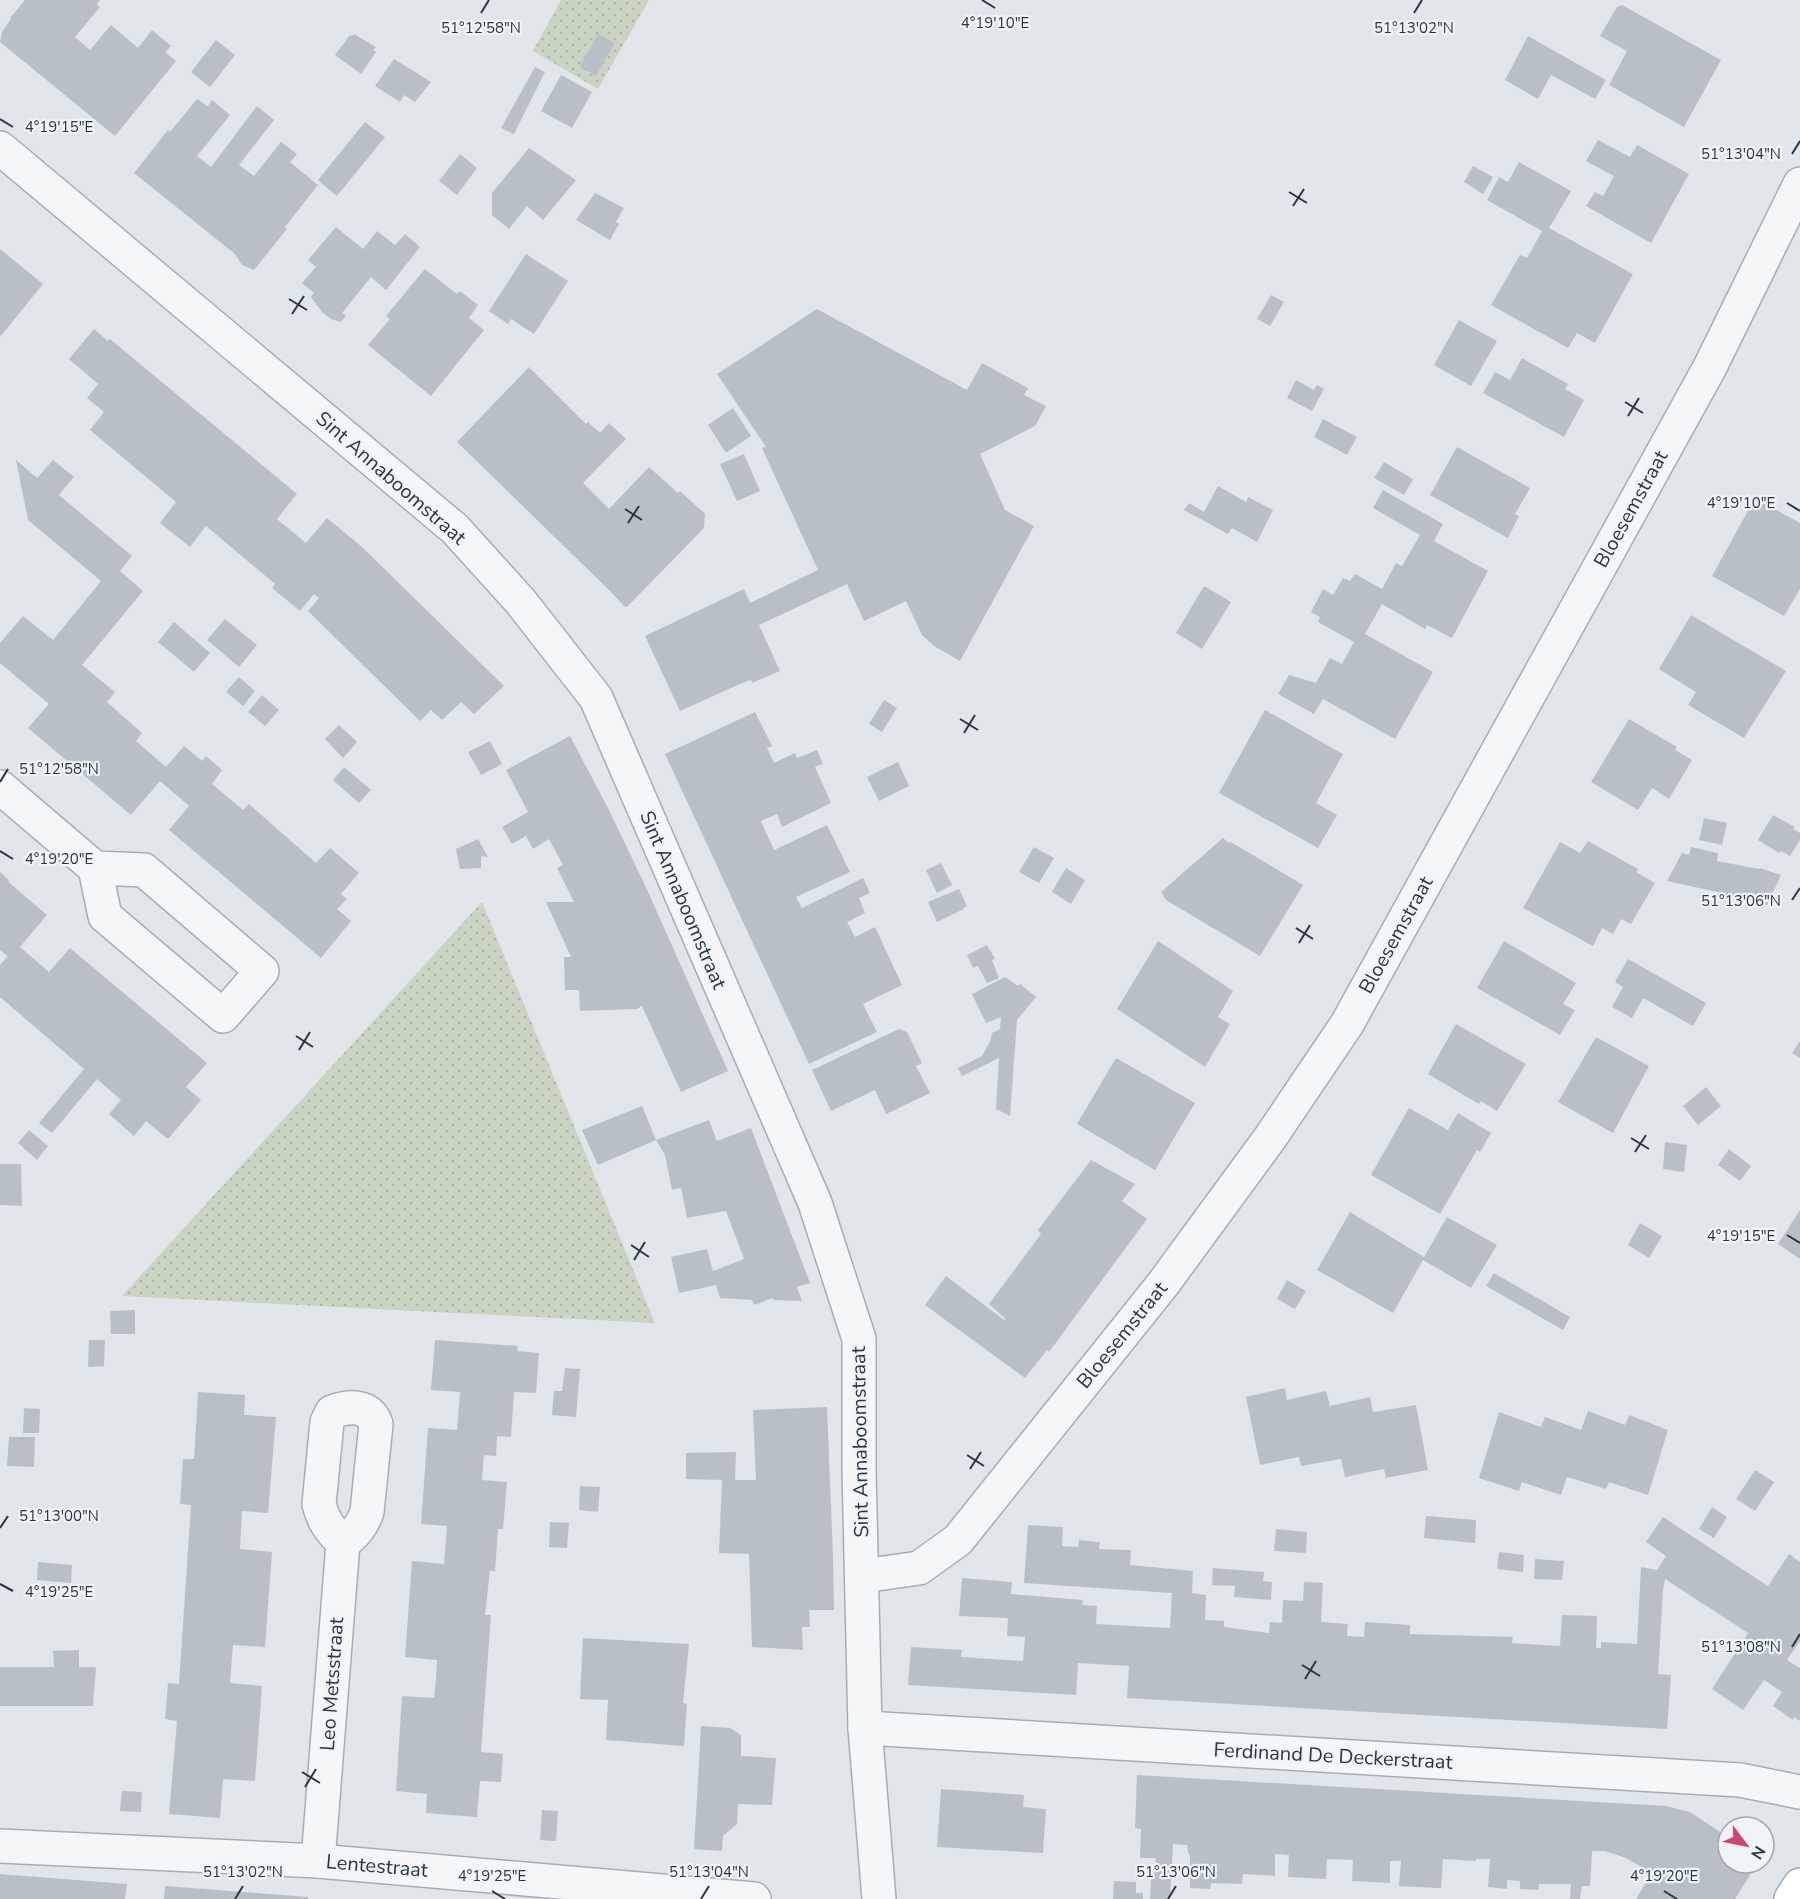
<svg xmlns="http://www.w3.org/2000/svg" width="1800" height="1899" font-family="'Nunito Sans',sans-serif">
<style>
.grass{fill:url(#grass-dots)}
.building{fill:#b8c0c7}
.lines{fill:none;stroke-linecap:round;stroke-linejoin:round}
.minor-casing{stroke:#a6aeb4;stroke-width:36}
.major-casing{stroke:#a0acb5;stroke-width:36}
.minor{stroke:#f4f6f8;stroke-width:33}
.major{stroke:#fff;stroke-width:33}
.ticks{fill:none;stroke:#293641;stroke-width:2}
.labels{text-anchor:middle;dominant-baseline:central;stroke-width:4.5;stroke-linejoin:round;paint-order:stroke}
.street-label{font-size:20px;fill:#293641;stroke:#f1f4f7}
.ticks-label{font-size:15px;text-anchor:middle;fill:#293641;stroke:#f1f4f7;stroke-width:4.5;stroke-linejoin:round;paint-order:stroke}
</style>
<defs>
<pattern id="grass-dots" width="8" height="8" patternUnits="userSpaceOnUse" patternTransform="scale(1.5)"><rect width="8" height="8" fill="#c9d4c2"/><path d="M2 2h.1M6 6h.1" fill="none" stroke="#adb7a8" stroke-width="1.8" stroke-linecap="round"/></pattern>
</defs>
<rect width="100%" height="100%" fill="#e1e6ea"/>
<g class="grass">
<polygon points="561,0 649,0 598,89 533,51"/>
<polygon points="482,902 655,1323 122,1296"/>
</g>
<g class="building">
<polygon points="25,0 100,0 97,4 100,7 75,37 90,50 111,25 138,48 152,30 171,46 165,52 176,61 115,136 0,42 2,32 11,19 10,18"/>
<polygon points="1622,5 1721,60 1684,127 1609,85 1627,51 1600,36 1617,7"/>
<polygon points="354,34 376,47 373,50 376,52 361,74 335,55 350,35 352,36"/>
<polygon points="598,34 615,43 596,76 580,67"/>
<polygon points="1528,36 1606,80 1595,99 1551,75 1538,99 1505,80"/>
<polygon points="216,40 235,55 210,87 191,72"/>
<polygon points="394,59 431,82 415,102 404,95 400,102 375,86"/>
<polygon points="535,67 545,72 514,134 501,128"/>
<polygon points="561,75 592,92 572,128 541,111"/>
<polygon points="197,99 208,106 212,100 230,115 197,156 211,167 257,106 274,120 239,165 254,176 281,142 297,154 290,162 318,185 285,227 287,229 254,270 242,265 235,254 134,173 168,130 170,132"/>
<polygon points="365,122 385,137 337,196 318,180"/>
<polygon points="1598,140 1630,157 1637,145 1689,174 1651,243 1586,206 1595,192 1603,196 1614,176 1586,161"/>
<polygon points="529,148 576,180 543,220 527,206 509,229 492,215 492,193"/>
<polygon points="460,154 477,168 457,195 439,181"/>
<polygon points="1519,162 1571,191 1549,228 1633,274 1595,343 1577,333 1568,348 1491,305 1520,255 1527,258 1542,231 1487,200 1499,177 1508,182"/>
<polygon points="1473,166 1493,177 1483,194 1464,182"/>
<polygon points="595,193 624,208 616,222 619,224 610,240 576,220"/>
<polygon points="336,227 363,249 377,231 395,245 405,234 420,247 386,290 371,277 342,313 346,316 341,322 331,319 322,312 311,297 314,293 302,283 316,267 308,260"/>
<polygon points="0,249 43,284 0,337"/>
<polygon points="526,254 568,281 534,334 511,319 508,324 489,311"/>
<polygon points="425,269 457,294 460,291 478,305 469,318 484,330 431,396 368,345 390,319 386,316"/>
<polygon points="1271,295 1284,302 1270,326 1257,319"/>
<polygon points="817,309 967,390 982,363 1028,388 1024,395 1046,406 1035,426 980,454 1005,510 1034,526 960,661 934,646 922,635 906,601 864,621 847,584 759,625 780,671 752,683 751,680 740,684 680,711 645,636 744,589 750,603 818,570 762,448 766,447 717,374"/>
<polygon points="1459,320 1497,341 1471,386 1434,365"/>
<polygon points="94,329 108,341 110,339 297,494 277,519 306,543 327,518 362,547 504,686 474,714 461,702 442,720 431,710 420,721 308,611 319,598 314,594 300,611 272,588 275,584 206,526 190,547 160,523 176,502 90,430 104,412 87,398 98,384 69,359"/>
<polygon points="1522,358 1568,384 1565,389 1584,400 1564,437 1483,393 1495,372 1510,380"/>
<polygon points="529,367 586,424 588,422 600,433 609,423 626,439 583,483 609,509 649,467 678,493 680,491 705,514 704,528 627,607 624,606 609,590 457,442"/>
<polygon points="1296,380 1314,390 1317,385 1324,389 1312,411 1287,398"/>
<polygon points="733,408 751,436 726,453 708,425"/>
<polygon points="1323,419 1357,437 1347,455 1314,437"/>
<polygon points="1457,447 1530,488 1515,514 1519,516 1508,538 1430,495"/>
<polygon points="744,454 760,491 737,501 720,464"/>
<polygon points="16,460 37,478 53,460 74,477 59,495 132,556 120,571 143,591 82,665 115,692 107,702 142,733 136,741 166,767 184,746 202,761 206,756 222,770 212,784 243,810 249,804 316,863 330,848 359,873 341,894 347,899 337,909 351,921 321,958 169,830 189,806 160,781 131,815 28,728 49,704 0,663 0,643 23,616 53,640 101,581 28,520"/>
<polygon points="1384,462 1413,479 1404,495 1374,478"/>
<polygon points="1218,486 1246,502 1248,497 1273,510 1257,542 1232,528 1228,534 1184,510 1189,503 1204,512"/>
<polygon points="1383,490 1443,524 1434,541 1488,571 1452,638 1427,625 1425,629 1382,604 1365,634 1433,672 1395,739 1323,699 1314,714 1278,694 1289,675 1316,683 1330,658 1342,664 1354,642 1318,622 1320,617 1311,612 1323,589 1333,595 1343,578 1350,581 1355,574 1382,589 1396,563 1402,566 1420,535 1373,508"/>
<polygon points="1755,498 1800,523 1800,589 1784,616 1712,576"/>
<polygon points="1204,586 1231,602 1202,649 1176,633"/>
<polygon points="1691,615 1786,671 1744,738 1688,705 1696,692 1659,669"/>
<polygon points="225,619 257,645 239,667 207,640"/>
<polygon points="174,622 210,653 194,672 158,642"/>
<polygon points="239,677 255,691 243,706 226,692"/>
<polygon points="262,695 279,710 265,726 248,712"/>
<polygon points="884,700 897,708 882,732 869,724"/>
<polygon points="1265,710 1343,754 1316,803 1337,815 1318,848 1219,793"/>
<polygon points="755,712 772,746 767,748 774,763 795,753 797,758 817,750 823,764 815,767 831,803 782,827 777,814 761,821 774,850 827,825 850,872 796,897 802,908 863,878 870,893 859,898 865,913 847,922 855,937 875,927 902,985 863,1004 877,1032 809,1064 665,754"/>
<polygon points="1629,719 1677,747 1675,750 1692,760 1669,799 1652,788 1638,810 1591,782"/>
<polygon points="339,725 357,742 343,758 325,739"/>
<polygon points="570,736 608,808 644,883 728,1071 681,1092 642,1006 637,1009 580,1011 579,990 565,990 564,957 571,957 546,902 574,902 557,868 563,865 549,839 533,849 526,836 512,844 502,827 528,812 506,770"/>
<polygon points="490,741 502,764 481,775 468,752"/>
<polygon points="898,762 909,786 879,801 867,777"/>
<polygon points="344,767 371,790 359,803 333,780"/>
<polygon points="1773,815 1795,827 1793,829 1800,833 1800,840 1790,856 1781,851 1779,853 1758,840"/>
<polygon points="1704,818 1727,823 1722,845 1699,840"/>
<polygon points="1223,838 1229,843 1231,842 1303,885 1260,956 1166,900 1161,892"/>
<polygon points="478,839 488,857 481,856 481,868 460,869 456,849"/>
<polygon points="1588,841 1638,869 1636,872 1655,883 1631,924 1621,919 1613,934 1602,928 1593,946 1523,908 1560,842 1580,853"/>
<polygon points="1034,847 1054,858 1039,883 1019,872"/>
<polygon points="1691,847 1718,853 1717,861 1759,869 1760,868 1781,875 1767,905 1745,898 1667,881 1682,853 1689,855"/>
<polygon points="941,863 952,885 937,893 926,870"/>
<polygon points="1066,868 1085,880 1071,904 1052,892"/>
<polygon points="0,872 9,880 8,881 13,886 47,915 20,947 49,972 70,948 207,1063 186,1087 201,1100 168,1139 146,1121 134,1136 109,1114 121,1100 97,1079 52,1133 39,1123 84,1069 0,997 0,965 8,956 0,950"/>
<polygon points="959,889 967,906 963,908 964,909 937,922 928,902"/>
<polygon points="1158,941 1233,991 1218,1017 1230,1024 1205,1067 1117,1009"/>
<polygon points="1504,941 1576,983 1563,1004 1575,1010 1560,1035 1477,988"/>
<polygon points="987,945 995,959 992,960 999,978 987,983 978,966 973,968 967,955"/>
<polygon points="1628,959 1706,1003 1693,1026 1643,998 1632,1018 1612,1007 1623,987 1615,982"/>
<polygon points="1005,977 1018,986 1020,984 1036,997 1017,1020 1010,1116 996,1109 999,1058 962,1076 958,1068 982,1056 990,1042 992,1033 1000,1029 1001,1017 986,1023 972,994"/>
<polygon points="1456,1024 1526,1064 1497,1111 1481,1101 1479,1104 1428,1074"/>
<polygon points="899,1029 907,1032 922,1063 916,1066 930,1093 886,1114 875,1090 831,1111 812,1070"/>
<polygon points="1596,1037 1649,1066 1613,1133 1558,1102"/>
<polygon points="1800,1041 1800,1058 1792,1053"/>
<polygon points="1116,1058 1195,1103 1155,1170 1077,1124"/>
<polygon points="1706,1087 1721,1106 1698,1125 1683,1106"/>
<polygon points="642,1106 656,1140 598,1165 582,1130"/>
<polygon points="1409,1108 1448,1130 1458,1113 1491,1133 1480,1152 1477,1150 1440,1214 1371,1175"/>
<polygon points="709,1120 717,1141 751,1128 810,1283 797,1287 802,1301 774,1300 773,1298 754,1305 752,1300 720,1298 716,1285 679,1293 671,1257 707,1249 713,1271 744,1259 726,1211 687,1218 681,1188 672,1190 665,1155 656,1140"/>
<polygon points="29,1130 48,1146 37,1160 18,1143"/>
<polygon points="1665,1142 1687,1145 1684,1172 1663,1169"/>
<polygon points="1729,1149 1751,1166 1740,1181 1718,1165"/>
<polygon points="1091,1160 1135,1184 1122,1201 1147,1219 1049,1352 1047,1350 1025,1378 925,1305 946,1276 1004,1320 1006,1319 989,1304 1041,1234 1038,1230"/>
<polygon points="0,1164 21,1164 22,1206 0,1205"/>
<polygon points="1800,1210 1800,1259 1778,1244"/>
<polygon points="1350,1212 1424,1257 1447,1217 1497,1245 1471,1288 1423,1260 1393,1313 1317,1270"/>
<polygon points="1640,1223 1662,1236 1649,1258 1628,1245"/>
<polygon points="1494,1273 1570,1317 1563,1330 1486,1286"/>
<polygon points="1287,1280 1306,1291 1295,1309 1277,1299"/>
<polygon points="135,1310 135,1334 111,1334 110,1311"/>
<polygon points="89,1340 105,1340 104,1366 88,1367"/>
<polygon points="435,1340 518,1346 517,1351 539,1353 536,1393 514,1392 511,1437 497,1436 496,1456 484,1455 482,1480 507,1482 503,1529 498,1529 495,1572 490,1570 485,1615 491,1615 481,1752 503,1754 501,1782 480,1781 477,1817 426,1813 427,1794 396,1791 402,1696 434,1698 436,1679 437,1660 405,1657 412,1561 444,1564 447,1526 421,1524 428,1428 457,1430 460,1392 431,1390"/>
<polygon points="565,1368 580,1369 576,1417 552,1415 554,1391 562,1391"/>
<polygon points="1285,1388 1287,1400 1326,1391 1330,1406 1370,1397 1373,1412 1416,1405 1428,1470 1386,1478 1384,1469 1345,1477 1341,1459 1301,1466 1299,1457 1260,1465 1246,1397"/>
<polygon points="198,1392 245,1395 244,1415 276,1417 268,1513 242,1511 240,1549 272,1552 265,1647 233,1645 230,1683 262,1686 255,1781 223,1779 220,1818 169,1814 177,1721 165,1719 168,1683 179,1684 191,1505 180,1504 183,1459 194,1459"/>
<polygon points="827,1407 833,1556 834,1610 809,1610 810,1627 802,1627 803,1650 752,1647 749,1554 719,1553 722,1480 686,1479 686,1453 736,1452 735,1480 756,1480 753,1410"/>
<polygon points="24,1408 40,1409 39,1433 23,1433"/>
<polygon points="1588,1411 1625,1425 1629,1415 1668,1430 1648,1495 1609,1482 1606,1489 1567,1477 1561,1495 1522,1482 1519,1491 1479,1478 1499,1412 1541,1427 1545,1417 1581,1430"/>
<polygon points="9,1437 35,1437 34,1467 7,1466"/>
<polygon points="1755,1470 1774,1482 1755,1511 1736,1499"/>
<polygon points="580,1486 600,1487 598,1512 579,1510"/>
<polygon points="1712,1507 1727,1517 1714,1538 1699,1529"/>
<polygon points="1426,1516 1476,1520 1475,1543 1424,1538"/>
<polygon points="1663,1517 1768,1586 1789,1554 1800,1562 1800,1641 1787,1660 1800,1668 1800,1721 1794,1717 1793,1720 1773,1706 1782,1692 1764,1680 1743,1710 1712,1689 1748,1633 1665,1579 1663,1590 1658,1674 1671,1675 1667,1729 1127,1698 1129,1666 1078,1663 1076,1695 908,1685 911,1647 962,1650 961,1657 1023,1661 1025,1637 1007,1636 1008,1618 959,1616 962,1578 1012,1582 1011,1594 1083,1600 1082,1605 1097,1606 1096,1624 1170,1628 1172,1593 1024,1583 1028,1525 1063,1527 1062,1546 1078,1547 1079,1540 1100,1542 1099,1549 1131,1550 1130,1565 1193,1571 1192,1593 1206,1595 1205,1620 1224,1621 1224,1627 1269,1633 1270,1622 1282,1623 1283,1600 1303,1601 1304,1582 1323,1583 1321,1622 1348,1624 1347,1636 1364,1637 1365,1622 1410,1625 1410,1634 1513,1637 1512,1643 1560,1646 1562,1615 1597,1616 1596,1648 1601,1648 1601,1642 1637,1644 1641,1567 1657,1570 1666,1556 1646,1542"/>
<polygon points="550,1522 569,1523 567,1548 549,1547"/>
<polygon points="1276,1529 1307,1532 1306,1553 1274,1551"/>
<polygon points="1499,1552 1524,1555 1523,1572 1497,1569"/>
<polygon points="1535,1559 1564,1561 1562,1580 1534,1579"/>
<polygon points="38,1562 72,1565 71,1583 37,1580"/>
<polygon points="1213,1568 1264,1572 1263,1581 1272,1582 1271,1600 1234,1597 1235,1586 1212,1585"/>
<polygon points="583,1638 689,1644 683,1703 687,1704 684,1746 606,1740 608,1700 580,1699"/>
<polygon points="79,1650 79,1667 96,1667 93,1706 0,1706 0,1667 54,1667 53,1651"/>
<polygon points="701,1726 730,1728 741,1735 741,1756 776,1758 772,1805 738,1804 737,1824 723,1836 722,1851 694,1849"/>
<polygon points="1137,1775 1666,1806 1690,1812 1723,1834 1716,1845 1728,1853 1728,1863 1745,1863 1754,1869 1735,1899 1636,1899 1652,1873 1626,1858 1605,1851 1592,1851 1590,1886 1582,1886 1580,1899 1570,1899 1571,1884 1539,1884 1538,1890 1520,1889 1520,1881 1507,1880 1507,1889 1488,1887 1490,1859 1476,1859 1476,1861 1443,1859 1441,1888 1437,1888 1399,1886 1401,1861 1390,1861 1390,1883 1352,1881 1353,1860 1327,1859 1326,1879 1288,1877 1289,1855 1275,1854 1275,1876 1243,1874 1242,1884 1211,1883 1210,1889 1190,1888 1190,1856 1188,1852 1187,1845 1173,1844 1170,1899 1150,1899 1151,1879 1154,1879 1156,1858 1140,1858 1141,1829 1135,1828"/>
<polygon points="941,1789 1024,1795 1023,1807 1046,1809 1043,1853 937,1847"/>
<polygon points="122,1791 142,1792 141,1812 120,1811"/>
<polygon points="542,1810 558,1811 556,1841 540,1840"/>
<polygon points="0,1874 127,1884 125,1899 0,1899"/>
<polygon points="1114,1881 1136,1882 1136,1893 1143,1893 1143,1899 1113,1899"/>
<polygon points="165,1886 308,1897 308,1899 164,1899"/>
</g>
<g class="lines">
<defs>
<g id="minor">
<polyline points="0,148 455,529 521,602 596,698 815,1203 859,1339 859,1469 865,1728 879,1899"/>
<polyline points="0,787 95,868 144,870 262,971 223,1016 105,916 95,868"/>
<polyline points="863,1576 919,1568 958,1540 1163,1284 1270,1138 1347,1024 1710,367 1800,184"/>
<polyline points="865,1728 1740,1780 1800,1792"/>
<polyline points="0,1846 318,1861 754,1899"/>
<path d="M 318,1861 L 343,1543 C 355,1534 362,1526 367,1512 L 376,1424 C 369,1404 349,1406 332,1412 L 327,1422 L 319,1504 C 323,1521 331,1531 343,1543"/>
</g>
<polyline id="major" points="1791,1899 1800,1885"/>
</defs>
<use href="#minor" class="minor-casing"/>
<use href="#major" class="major-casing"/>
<use href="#minor" class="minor"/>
<use href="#major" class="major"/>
</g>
<path class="ticks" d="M 982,0 L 995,8M 481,13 L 489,0M 1414,13 L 1422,0M 0,119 L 13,127M 1792,154 L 1800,141M 1289,192 L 1307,203M 1293,206 L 1304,189M 289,299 L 307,310M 292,314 L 304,296M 1625,402 L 1643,413M 1628,416 L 1639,398M 1787,503 L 1800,511M 625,509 L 642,520M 628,523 L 639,506M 960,719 L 978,730M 964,733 L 975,715M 0,782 L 8,769M 0,851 L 13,859M 1792,900 L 1800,888M 1296,928 L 1313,939M 1299,943 L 1310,925M 296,1036 L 313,1047M 299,1050 L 310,1032M 1631,1138 L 1649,1149M 1635,1152 L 1646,1135M 1787,1235 L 1800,1243M 631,1245 L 649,1257M 634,1260 L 645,1242M 967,1455 L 984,1466M 970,1469 L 981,1452M 0,1528 L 8,1516M 0,1584 L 13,1591M 1792,1647 L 1800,1634M 1302,1665 L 1320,1676M 1305,1679 L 1316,1661M 302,1772 L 320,1783M 305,1787 L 316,1769M 492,1891 L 505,1899M 1664,1891 L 1677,1899M 235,1899 L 243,1886M 701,1899 L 709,1886M 1168,1899 L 1176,1886"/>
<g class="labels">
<g class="street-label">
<text transform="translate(391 478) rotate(41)">Sint Annaboomstraat</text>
<text transform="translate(1631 509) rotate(-61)">Bloesemstraat</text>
<text transform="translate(683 900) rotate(67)">Sint Annaboomstraat</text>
<text transform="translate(1396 935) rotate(-61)">Bloesemstraat</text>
<text transform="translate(1122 1335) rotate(-51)">Bloesemstraat</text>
<text transform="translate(860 1442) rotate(-91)">Sint Annaboomstraat</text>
<text transform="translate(332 1684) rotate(-86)">Leo Metsstraat</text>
<text transform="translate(1333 1756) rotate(3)">Ferdinand De Deckerstraat</text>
<text transform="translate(377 1866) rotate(5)">Lentestraat</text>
</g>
</g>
<g class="ticks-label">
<text x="995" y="28">4°19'10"E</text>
<text x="481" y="33">51°12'58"N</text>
<text x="1414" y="33">51°13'02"N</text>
<text x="59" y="132">4°19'15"E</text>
<text x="1741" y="159">51°13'04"N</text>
<text x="1741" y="508">4°19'10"E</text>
<text x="59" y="774">51°12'58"N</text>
<text x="59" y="864">4°19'20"E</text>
<text x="1741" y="906">51°13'06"N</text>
<text x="1741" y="1241">4°19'15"E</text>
<text x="59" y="1521">51°13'00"N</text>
<text x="59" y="1597">4°19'25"E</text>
<text x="1741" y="1652">51°13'08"N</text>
<text x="243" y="1877">51°13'02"N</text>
<text x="709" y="1877">51°13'04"N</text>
<text x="1176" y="1877">51°13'06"N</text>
<text x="492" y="1881">4°19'25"E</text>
<text x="1664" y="1881">4°19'20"E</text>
</g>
<g transform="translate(1746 1845) rotate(122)"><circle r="28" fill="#f1f4f7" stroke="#a1a8ae" stroke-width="1.5"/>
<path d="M0-4.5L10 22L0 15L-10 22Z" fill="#ce4770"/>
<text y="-9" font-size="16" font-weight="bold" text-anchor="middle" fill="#293641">N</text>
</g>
</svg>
